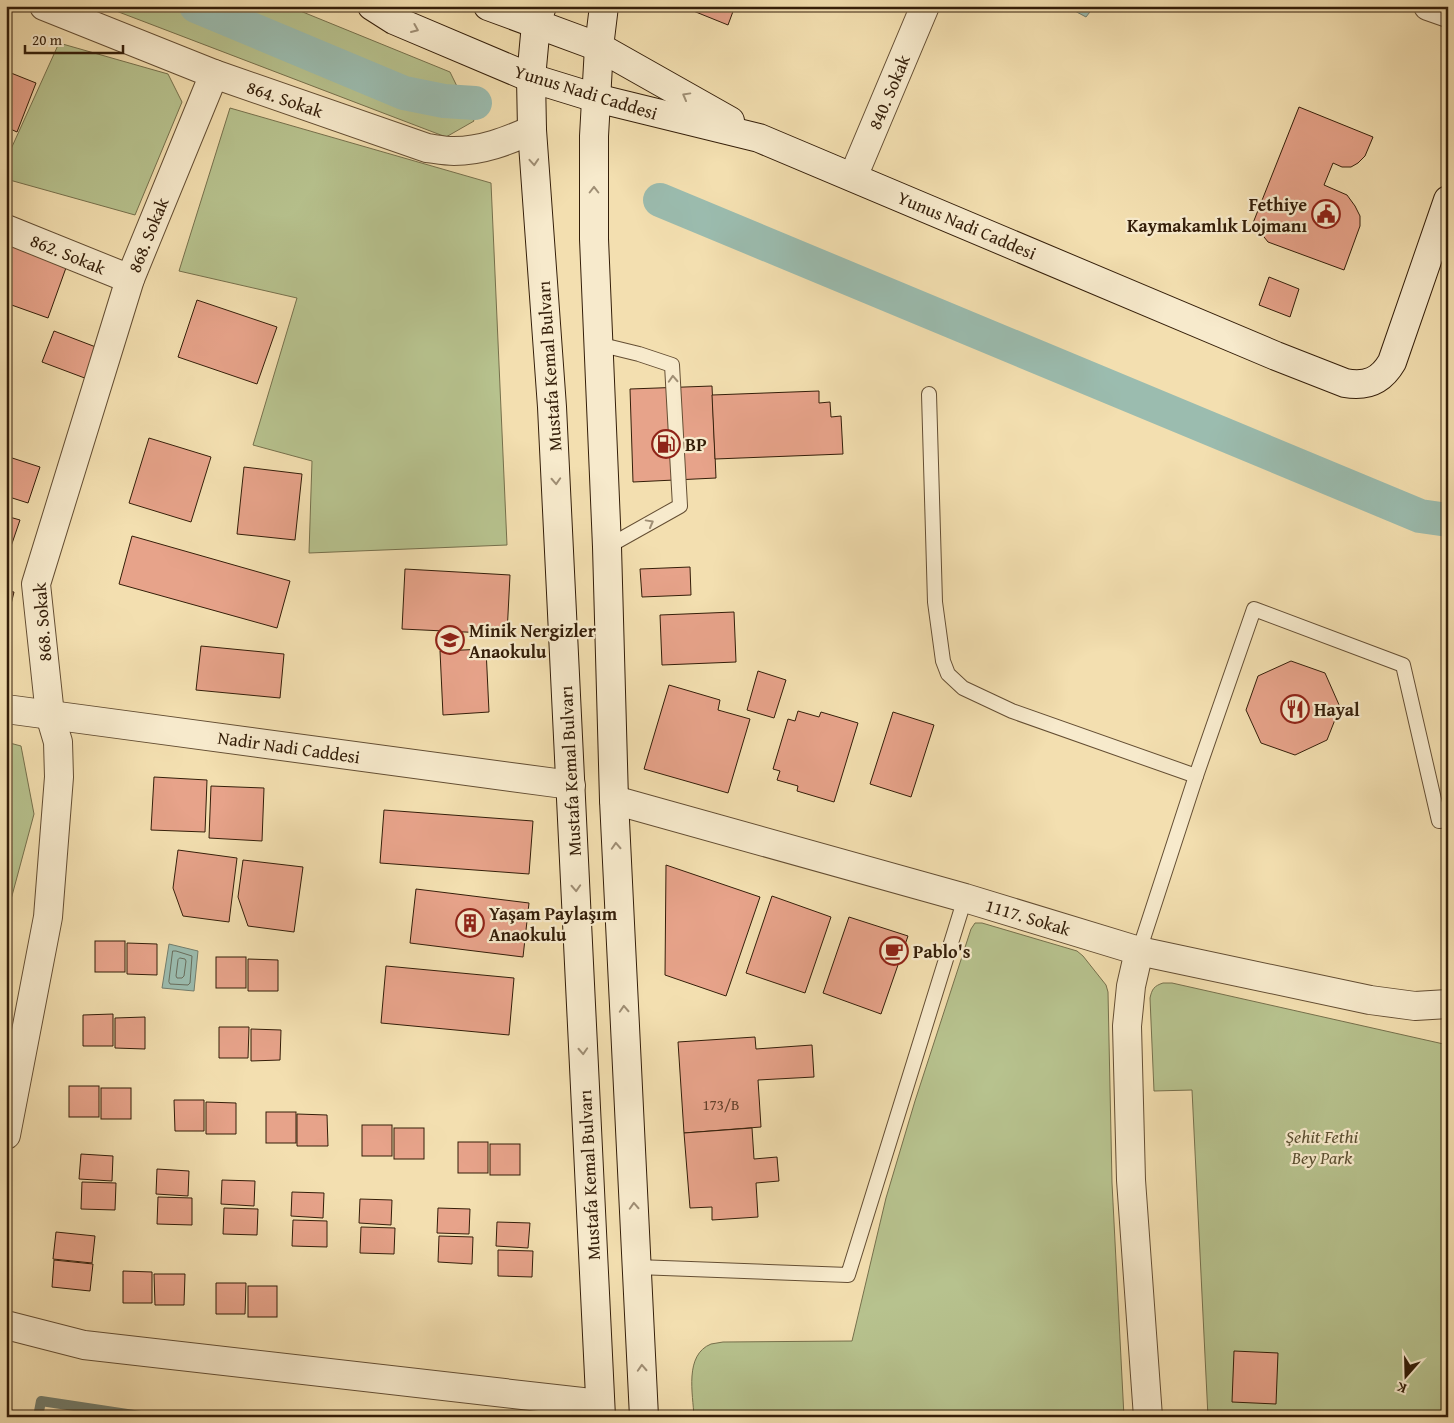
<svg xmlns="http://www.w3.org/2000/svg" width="1454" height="1423" font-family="'Gentium Book Plus',serif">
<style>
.green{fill:#b7c28e;stroke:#76704c}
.water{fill:#9bbcaf;stroke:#727d6d}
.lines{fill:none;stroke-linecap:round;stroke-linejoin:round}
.shore{stroke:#686d5c;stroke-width:1}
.stream{stroke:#727d6d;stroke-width:10}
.canal{stroke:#9bbcaf;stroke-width:34}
.building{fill:#e7a38a;stroke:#341e09}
.lane-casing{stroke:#644e33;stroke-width:16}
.street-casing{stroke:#644e33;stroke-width:30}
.secondary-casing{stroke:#341e09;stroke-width:30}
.lane{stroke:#f7eacc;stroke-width:14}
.street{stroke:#f7eacc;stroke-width:28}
.secondary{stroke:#f7eacc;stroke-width:28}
.oneway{stroke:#9f8e74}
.labels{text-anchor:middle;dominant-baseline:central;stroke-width:4.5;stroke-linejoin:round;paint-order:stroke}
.number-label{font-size:15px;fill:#613f29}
.street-label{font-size:18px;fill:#341e09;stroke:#f7eacc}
.poi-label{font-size:18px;font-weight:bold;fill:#341e09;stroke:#f7eacc;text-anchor:start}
.park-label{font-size:18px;font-style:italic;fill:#5b4f31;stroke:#f7eacc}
</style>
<rect width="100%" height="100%" fill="#f3dfb0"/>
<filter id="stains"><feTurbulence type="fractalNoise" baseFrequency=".004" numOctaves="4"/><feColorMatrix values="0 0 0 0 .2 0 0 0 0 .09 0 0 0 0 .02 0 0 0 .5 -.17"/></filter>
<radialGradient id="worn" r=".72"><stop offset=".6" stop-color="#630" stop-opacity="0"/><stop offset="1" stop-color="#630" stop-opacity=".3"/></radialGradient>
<g class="green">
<polygon points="103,6 288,6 450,72 474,121 446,137"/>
<polygon points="59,43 168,74 182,102 135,215 6,179 6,160"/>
<polygon points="230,108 491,183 507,545 309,553 312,461 253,445 297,298 179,271"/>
<polygon points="6,742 21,746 34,814 6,918"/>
<path d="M 975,923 L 982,923 L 1077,951 L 1083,956 L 1106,985 L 1108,992 L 1112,1183 L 1124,1417 L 694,1417 C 693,1394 684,1355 711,1344 C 715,1343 719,1343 723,1342 L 852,1341 L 886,1198 L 915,1101 L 971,929 Z"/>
<path d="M 1163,983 L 1172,983 L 1448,1045 L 1448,1417 L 1208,1417 L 1192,1090 L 1154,1091 L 1150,998 C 1152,989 1154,986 1163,983 Z"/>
</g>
<g class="water">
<polygon points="1074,6 1108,6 1107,11 1093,8 1086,17 1073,10"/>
<polygon points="169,944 198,951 194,991 162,988"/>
</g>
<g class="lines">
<g class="shore">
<polygon points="173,951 176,951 192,956 190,983 188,985 170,984 169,982"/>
<polygon points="180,958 185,959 186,961 184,976 182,978 177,978 176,976 178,960"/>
</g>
<polyline class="stream" points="38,1417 41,1401 147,1417"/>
<g class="canal">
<polyline points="196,6 404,93 444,101 475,103"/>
<polyline points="660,200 1420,516 1448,520"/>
</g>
</g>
<g class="building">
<polygon points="681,6 735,6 728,25"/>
<polygon points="6,71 36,83 17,132 6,127"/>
<polygon points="1299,107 1373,137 1365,156 1358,163 1351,167 1342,167 1333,163 1324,185 1347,195 1355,206 1360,216 1360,226 1344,270 1268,242 1253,223"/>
<polygon points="6,244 67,265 48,318 6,303"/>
<polygon points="1269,277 1299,289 1290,317 1259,305"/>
<polygon points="197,300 277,327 257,384 178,357"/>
<polygon points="54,331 101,349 90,380 42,362"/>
<polygon points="712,386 716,478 633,482 630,389"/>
<polygon points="819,391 819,403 830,402 831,417 841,416 843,454 715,459 712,395"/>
<polygon points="149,438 211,457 191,522 129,503"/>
<polygon points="6,456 40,467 28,503 6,496"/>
<polygon points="244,467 302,474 295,540 237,534"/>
<polygon points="6,516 20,520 6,561"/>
<polygon points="132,536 290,581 277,628 119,584"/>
<polygon points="690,567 691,595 642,597 640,569"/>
<polygon points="405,569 510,575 507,634 402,629"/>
<polygon points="6,591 14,592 6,625"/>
<polygon points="734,612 736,662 662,665 660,615"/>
<polygon points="201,646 284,654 280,698 196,690"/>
<polygon points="486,649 489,712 443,715 440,651"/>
<polygon points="1291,661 1325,673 1340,707 1327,740 1295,755 1261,743 1246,710 1258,676"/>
<polygon points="758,671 786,680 774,718 747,710"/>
<polygon points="669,685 720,700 718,710 750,719 728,793 644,769"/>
<polygon points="798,711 819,717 821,712 858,723 834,802 797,791 798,786 777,780 780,771 773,769 788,719 795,721"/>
<polygon points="893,712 934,725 911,797 870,784"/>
<polygon points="154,777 207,780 205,832 151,830"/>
<polygon points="211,786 264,788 262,841 209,838"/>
<polygon points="384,810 533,821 529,874 380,863"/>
<polygon points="178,850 237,858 229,922 183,916 173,888"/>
<polygon points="243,860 303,867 294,932 248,926 238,897"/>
<polygon points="666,865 760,897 726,996 665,975"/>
<polygon points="416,889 529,903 523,957 410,943"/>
<polygon points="772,896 831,917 805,993 746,973"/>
<polygon points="849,917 908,936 881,1014 823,993"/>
<rect x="95" y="941" width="30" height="31"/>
<polygon points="127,943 157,944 157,975 127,974"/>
<rect x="216" y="957" width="30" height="31"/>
<polygon points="248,959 278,960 278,991 248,991"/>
<polygon points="386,966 514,978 509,1035 381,1023"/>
<polygon points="113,1014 113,1046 83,1046 83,1015"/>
<polygon points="145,1017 145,1049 115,1048 115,1018"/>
<polygon points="219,1027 249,1027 248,1058 219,1058"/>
<polygon points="251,1029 281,1030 280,1060 251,1061"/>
<polygon points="755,1037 756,1049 812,1045 814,1077 758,1080 761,1127 684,1133 678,1042"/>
<rect x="69" y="1086" width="30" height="31"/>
<rect x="101" y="1088" width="30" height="31"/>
<polygon points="174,1100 204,1100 204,1131 175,1131"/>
<polygon points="206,1102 236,1103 236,1134 206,1134"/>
<rect x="266" y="1112" width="30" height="31"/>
<polygon points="297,1114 327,1115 328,1146 297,1146"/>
<rect x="362" y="1125" width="30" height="31"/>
<rect x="394" y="1128" width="30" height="31"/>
<polygon points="752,1128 754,1159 777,1157 779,1181 756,1183 758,1217 712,1220 712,1207 690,1208 684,1133"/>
<rect x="458" y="1142" width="30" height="31"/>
<rect x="490" y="1144" width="30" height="31"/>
<polygon points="81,1154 113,1156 112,1181 79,1179"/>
<polygon points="157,1169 189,1171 188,1196 156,1194"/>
<polygon points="222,1180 255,1181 254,1206 221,1204"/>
<polygon points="82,1182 116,1183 115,1210 81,1209"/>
<polygon points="292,1192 324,1193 323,1218 291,1216"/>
<polygon points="158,1197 192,1198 192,1225 157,1224"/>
<polygon points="360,1199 392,1200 391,1225 359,1223"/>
<polygon points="224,1208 258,1209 257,1235 223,1234"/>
<polygon points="438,1208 470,1209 469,1234 437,1233"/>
<polygon points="293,1220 327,1221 327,1247 292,1246"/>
<polygon points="497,1222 530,1223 528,1248 496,1246"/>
<polygon points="361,1227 395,1228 394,1254 360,1253"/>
<polygon points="56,1232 95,1236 92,1263 53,1259"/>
<polygon points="439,1236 473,1237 472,1264 438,1262"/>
<polygon points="498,1250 533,1251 532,1277 498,1276"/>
<polygon points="54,1260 93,1264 90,1291 52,1287"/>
<polygon points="123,1271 152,1272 152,1303 123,1303"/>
<polygon points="154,1274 185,1274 184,1305 155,1305"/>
<polygon points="216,1283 246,1283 245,1314 216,1314"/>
<rect x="248" y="1286" width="29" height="31"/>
<polygon points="1234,1351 1278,1353 1276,1404 1232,1402"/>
</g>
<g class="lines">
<defs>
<g id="lane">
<polyline points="598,344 639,354 672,365 680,506 607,547"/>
<polyline points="929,394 935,602 943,661 948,674 963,688 1012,711 1196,776"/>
<polyline points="1139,951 1196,776 1254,609 1403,665 1439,821 1448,820"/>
<polyline points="637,1267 848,1275 965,898"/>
</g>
<g id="street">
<path d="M 44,6 L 214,74 L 427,148 C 435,149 445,151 454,151 C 482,151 507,141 532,130"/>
<polyline points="1428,6 1448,13"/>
<polyline points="853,177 925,6"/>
<polyline points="6,229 130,279"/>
<polyline points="6,709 571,785"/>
<polyline points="614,800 965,898 1139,951 1370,1000 1415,1006 1448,1004"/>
<polyline points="1139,951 1131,986 1127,1026 1131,1180 1148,1417"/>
<polyline points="6,1135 48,917 59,777 58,742 50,715 36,584 130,279 214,74"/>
<polyline points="6,1325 84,1345 600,1404"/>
</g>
<g id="secondary">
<path d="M 372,6 L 394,20 L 531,78 L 596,98 L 759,138 L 1276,356 L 1345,383 C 1367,387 1381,381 1392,362 L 1448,200"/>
<polyline points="488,6 599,47 730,121"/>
<polyline points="542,6 536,24 531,78 532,130 552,407 601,1417"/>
<polyline points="604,6 599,47 594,136 594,239 607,547 614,800 644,1417"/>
</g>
</defs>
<use href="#lane" class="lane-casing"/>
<use href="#street" class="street-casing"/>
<use href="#secondary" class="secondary-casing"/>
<use href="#lane" class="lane"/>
<use href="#street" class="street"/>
<use href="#secondary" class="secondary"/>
</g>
<defs><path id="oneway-chevron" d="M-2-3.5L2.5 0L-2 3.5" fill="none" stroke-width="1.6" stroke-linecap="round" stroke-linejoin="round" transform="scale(1.25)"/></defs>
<g class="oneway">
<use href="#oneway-chevron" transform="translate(415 29) rotate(23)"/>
<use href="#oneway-chevron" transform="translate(686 96) rotate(-151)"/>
<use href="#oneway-chevron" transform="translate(534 162) rotate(86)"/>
<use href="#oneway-chevron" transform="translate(594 190) rotate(-90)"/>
<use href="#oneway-chevron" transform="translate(673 379) rotate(-93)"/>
<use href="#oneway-chevron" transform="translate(556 481) rotate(87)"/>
<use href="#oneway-chevron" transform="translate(650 523) rotate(-29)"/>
<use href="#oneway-chevron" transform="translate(616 846) rotate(-93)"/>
<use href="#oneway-chevron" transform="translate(576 888) rotate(87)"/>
<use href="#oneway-chevron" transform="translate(624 1009) rotate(-93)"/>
<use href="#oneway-chevron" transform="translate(583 1051) rotate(87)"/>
<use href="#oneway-chevron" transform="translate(634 1206) rotate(-93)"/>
<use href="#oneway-chevron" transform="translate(642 1368) rotate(-93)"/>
</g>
<defs>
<symbol id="civic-ring" viewBox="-11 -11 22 22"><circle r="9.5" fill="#f7eacc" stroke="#8f2418" stroke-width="1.5"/><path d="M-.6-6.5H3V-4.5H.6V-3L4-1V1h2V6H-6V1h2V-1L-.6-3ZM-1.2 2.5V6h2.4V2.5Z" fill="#8f2418"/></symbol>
<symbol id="fuel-ring" viewBox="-11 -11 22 22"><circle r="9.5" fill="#f7eacc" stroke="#8f2418" stroke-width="1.5"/><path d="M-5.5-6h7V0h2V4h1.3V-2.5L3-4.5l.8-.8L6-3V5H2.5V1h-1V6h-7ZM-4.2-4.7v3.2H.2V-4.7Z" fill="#8f2418"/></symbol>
<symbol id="school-ring" viewBox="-11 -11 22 22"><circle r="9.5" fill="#f7eacc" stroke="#8f2418" stroke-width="1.5"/><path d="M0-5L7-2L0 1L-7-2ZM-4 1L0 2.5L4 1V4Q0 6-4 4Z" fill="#8f2418"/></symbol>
<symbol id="restaurant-ring" viewBox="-11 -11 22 22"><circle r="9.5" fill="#f7eacc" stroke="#8f2418" stroke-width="1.5"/><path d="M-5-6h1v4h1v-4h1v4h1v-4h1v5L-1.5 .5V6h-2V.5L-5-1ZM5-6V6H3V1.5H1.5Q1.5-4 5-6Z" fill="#8f2418"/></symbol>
<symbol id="building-ring" viewBox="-11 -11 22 22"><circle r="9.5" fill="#f7eacc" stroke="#8f2418" stroke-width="1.5"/><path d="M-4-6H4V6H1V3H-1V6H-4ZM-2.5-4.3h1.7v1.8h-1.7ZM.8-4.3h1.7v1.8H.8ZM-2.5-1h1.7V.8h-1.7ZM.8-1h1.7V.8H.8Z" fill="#8f2418"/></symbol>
<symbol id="cafe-ring" viewBox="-11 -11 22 22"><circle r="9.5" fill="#f7eacc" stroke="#8f2418" stroke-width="1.5"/><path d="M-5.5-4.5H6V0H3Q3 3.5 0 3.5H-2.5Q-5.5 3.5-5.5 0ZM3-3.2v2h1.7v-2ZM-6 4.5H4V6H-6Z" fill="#8f2418"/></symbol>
</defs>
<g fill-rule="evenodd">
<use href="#civic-ring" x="1310" y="198" width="32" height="32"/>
<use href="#fuel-ring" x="650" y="428" width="32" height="32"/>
<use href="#school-ring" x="434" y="624" width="32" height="32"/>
<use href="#restaurant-ring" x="1279" y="693" width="32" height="32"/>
<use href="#building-ring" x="454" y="907" width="32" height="32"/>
<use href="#cafe-ring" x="878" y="935" width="32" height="32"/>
</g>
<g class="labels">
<g class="number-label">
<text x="721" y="1104">173/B</text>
</g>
<g class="street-label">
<text transform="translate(586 92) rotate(17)">Yunus Nadi Caddesi</text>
<text transform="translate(889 92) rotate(-67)">840. Sokak</text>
<text transform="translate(285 99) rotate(19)">864. Sokak</text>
<text transform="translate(967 225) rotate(23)">Yunus Nadi Caddesi</text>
<text transform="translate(148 235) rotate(-68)">868. Sokak</text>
<text transform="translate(68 254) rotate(22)">862. Sokak</text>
<text transform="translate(549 366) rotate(-94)">Mustafa Kemal Bulvarı</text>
<text transform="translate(42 622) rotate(-94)">868. Sokak</text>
<text transform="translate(289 747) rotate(8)">Nadir Nadi Caddesi</text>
<text transform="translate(570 771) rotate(-93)">Mustafa Kemal Bulvarı</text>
<text transform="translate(1028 917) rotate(17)">1117. Sokak</text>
<text transform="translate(589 1175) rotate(-93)">Mustafa Kemal Bulvarı</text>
</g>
<g class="poi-label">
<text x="1307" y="204" text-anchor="end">Fethiye<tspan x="1307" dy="21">Kaymakamlık Lojmanı</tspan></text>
<text x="685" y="444">BP</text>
<text x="469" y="630">Minik Nergizler<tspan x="469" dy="21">Anaokulu</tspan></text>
<text x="1314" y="709">Hayal</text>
<text x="489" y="913">Yaşam Paylaşım<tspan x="489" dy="21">Anaokulu</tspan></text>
<text x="913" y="951">Pablo's</text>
</g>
<g class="park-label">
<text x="1322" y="1136">Şehit Fethi<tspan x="1322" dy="21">Bey Park</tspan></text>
</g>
</g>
<rect width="1454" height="1423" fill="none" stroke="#f3dfb0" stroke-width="25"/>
<rect x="8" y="8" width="1439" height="1408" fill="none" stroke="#341e09" stroke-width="2.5"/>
<rect x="12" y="12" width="1429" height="1398" fill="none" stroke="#341e09"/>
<g transform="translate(1406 1376) rotate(200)" stroke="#f7eacc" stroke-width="4" paint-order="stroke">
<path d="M0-4L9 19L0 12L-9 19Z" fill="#341e09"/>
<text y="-8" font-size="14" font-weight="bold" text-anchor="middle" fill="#341e09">K</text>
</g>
<path d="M25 45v8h98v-8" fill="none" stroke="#341e09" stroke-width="2.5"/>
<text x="32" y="45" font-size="15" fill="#341e09" stroke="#f7eacc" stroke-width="4" paint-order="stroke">20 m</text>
<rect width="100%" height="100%" filter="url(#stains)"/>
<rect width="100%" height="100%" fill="url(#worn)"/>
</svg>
